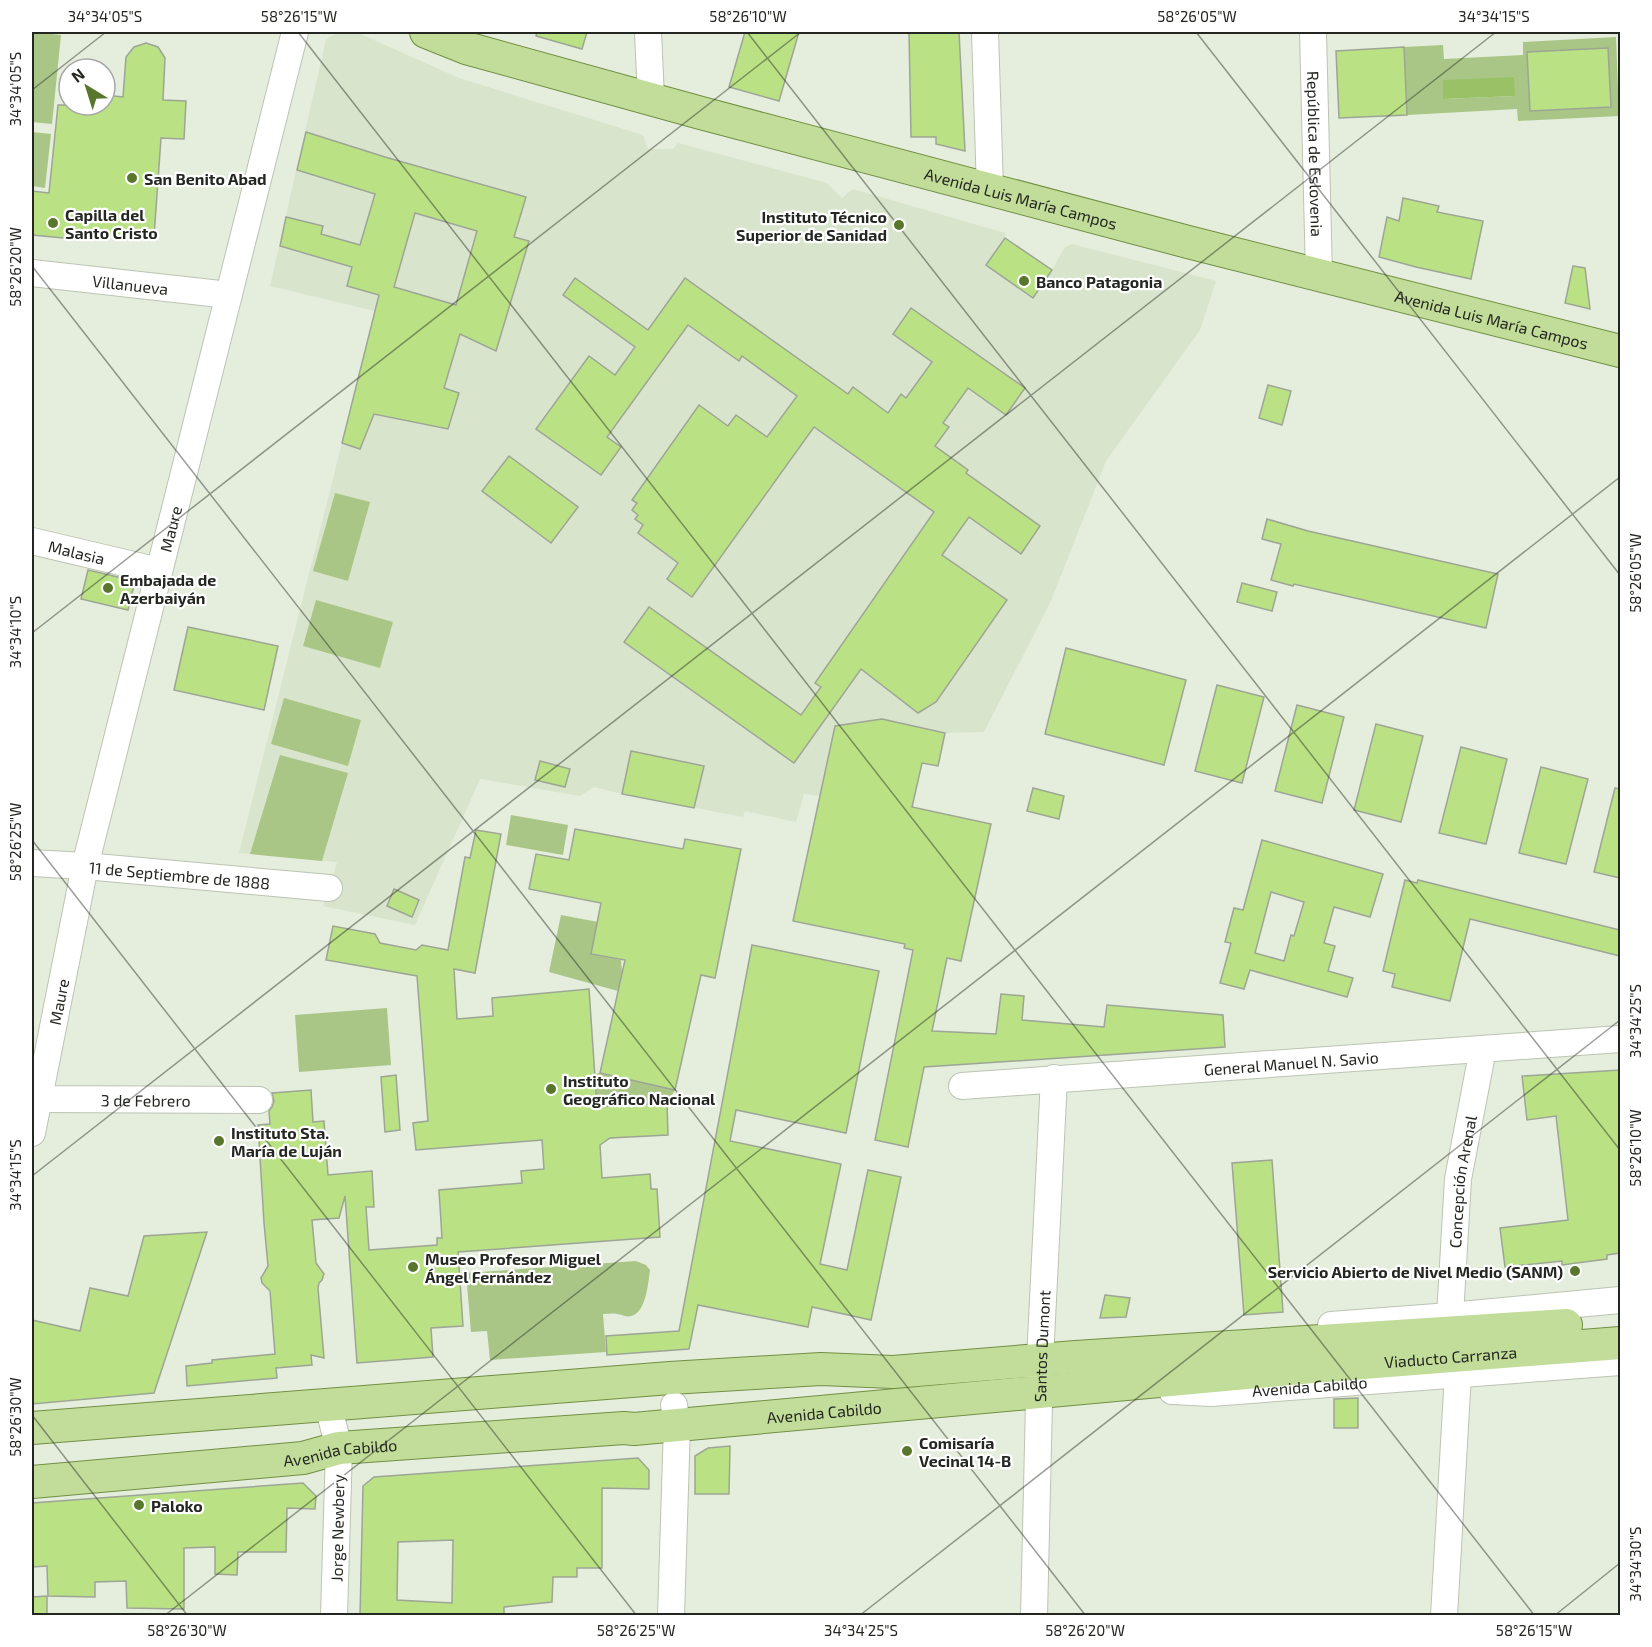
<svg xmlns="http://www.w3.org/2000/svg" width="1652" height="1647" font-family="'Exo 2',sans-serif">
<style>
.built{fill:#d9e4cc}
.green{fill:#a9c686;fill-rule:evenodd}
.water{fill:#9ac165}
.building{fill:#bae285;stroke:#9da595;stroke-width:1.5;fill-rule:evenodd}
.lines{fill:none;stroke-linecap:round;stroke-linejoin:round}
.minor-casing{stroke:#bcc4b3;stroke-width:28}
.major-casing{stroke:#718f43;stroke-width:34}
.minor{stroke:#fff;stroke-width:26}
.major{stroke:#c2dd99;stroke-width:32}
.ticks{fill:none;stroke:#242721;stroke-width:1.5;stroke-opacity:0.45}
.poi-dot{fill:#59772c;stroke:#fff;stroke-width:2}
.labels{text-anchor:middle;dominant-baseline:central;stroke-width:4.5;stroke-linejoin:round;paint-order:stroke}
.street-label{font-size:16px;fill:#242721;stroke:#fff}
.poi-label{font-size:16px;font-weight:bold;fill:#242721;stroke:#fff;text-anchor:start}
.neatline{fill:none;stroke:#242721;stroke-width:2}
.ticks-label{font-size:15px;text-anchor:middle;fill:#242721}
</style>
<rect width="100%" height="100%" fill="#e5eddc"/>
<polygon class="built" points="339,32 356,32 459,78 643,135 648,149 673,149 678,143 827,183 842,198 853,189 1005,233 1005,238 1052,270 1065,247 1072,244 1216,281 1200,330 1106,461 1051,601 984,732 945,733 882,719 835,726 820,796 804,794 796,822 745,811 743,817 622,794 594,787 580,796 480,779 415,925 323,906 337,862 239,853 375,311 270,286 326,39"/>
<g class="green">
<polygon points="32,32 61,35 52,124 32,122"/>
<path d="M 1616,37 L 1619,116 L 1518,121 L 1517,109 L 1407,115 L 1404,47 L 1443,45 L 1444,59 L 1523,55 L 1523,42 ZM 1443,80 L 1515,96 L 1443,99 Z"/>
<polygon points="32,132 51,134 45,188 32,186"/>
<polygon points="335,493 370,502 348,581 313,571"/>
<polygon points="316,600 393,622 380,668 303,646"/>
<polygon points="284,698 361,720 348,766 271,744"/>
<polygon points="280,755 348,773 322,861 250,854"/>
<polygon points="511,815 568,825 563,855 506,845"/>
<polygon points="561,915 598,922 591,954 621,960 622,972 618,991 549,972"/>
<polygon points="387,1008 391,1065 299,1072 295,1015"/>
<polygon points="600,1073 675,1090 667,1103 617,1106 619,1138 600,1139 595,1074"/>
<path d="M 636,1261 L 646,1265 L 650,1270 C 648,1284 646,1313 631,1316 C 626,1318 622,1314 617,1314 C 613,1313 608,1314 603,1314 L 606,1352 L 490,1360 L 487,1331 L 471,1332 L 466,1273 Z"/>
</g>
<polygon class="water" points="1514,77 1515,96 1443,99 1443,80"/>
<g class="building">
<polygon points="537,32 587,32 582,49 536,36"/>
<polygon points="745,32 799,32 779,101 729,87"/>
<polygon points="909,32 959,32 965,151 936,144 936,137 911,137"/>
<polygon points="146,43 158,47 165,58 163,100 186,101 184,139 161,138 154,237 74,234 74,239 32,235 32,191 49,193 58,105 105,105 105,95 123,97 126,57 134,47"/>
<polygon points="1404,47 1407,115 1339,118 1336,51"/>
<polygon points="1608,48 1611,107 1530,111 1527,52"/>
<path d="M 306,132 L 385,157 L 526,197 L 514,237 L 529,241 L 496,351 L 460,334 L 444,388 L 459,393 L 448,429 L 374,414 L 360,449 L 342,443 L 379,295 L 347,286 L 352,267 L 280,246 L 286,217 L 323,226 L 321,234 L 360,245 L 375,194 L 297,170 ZM 415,213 L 477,231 L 456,305 L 394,287 Z"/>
<polygon points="1403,198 1439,206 1437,212 1483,221 1471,279 1416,267 1379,257 1387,217 1399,221"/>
<polygon points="1005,238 1052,270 1033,298 986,265"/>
<polygon points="1573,266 1585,268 1590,309 1565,303"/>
<polygon points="575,278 648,330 685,278 848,394 853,387 888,413 901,394 906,398 932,362 893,334 911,308 1025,388 1006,415 968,388 943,423 949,427 935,446 968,470 966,473 1040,526 1021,554 969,517 942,555 1007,600 936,702 918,713 861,669 794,763 624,642 649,607 801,715 821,687 815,683 934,512 814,427 692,597 667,579 678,563 638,533 643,525 635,519 638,515 632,510 637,503 632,500 699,405 728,426 736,415 767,437 797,396 742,356 739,361 688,325 607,437 621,447 601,475 536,429 589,356 615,375 635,347 563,295"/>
<polygon points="1268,385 1291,391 1282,425 1259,418"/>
<polygon points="509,456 578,507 551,543 482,491"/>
<polygon points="1267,519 1308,531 1498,574 1486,628 1294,584 1293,586 1271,580 1281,544 1262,539"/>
<polygon points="88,570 135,581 128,610 81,599"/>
<polygon points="1242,583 1277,592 1272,611 1237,602"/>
<polygon points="188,627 278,646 264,710 174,690"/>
<polygon points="1066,648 1186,680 1164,765 1045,734"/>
<polygon points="1217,685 1264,697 1242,783 1195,771"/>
<polygon points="1297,705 1344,717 1322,803 1275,791"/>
<polygon points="882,719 945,733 938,766 922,763 912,807 991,824 961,961 947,958 932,1031 996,1034 1001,994 1024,996 1022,1020 1104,1027 1107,1005 1223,1015 1225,1047 924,1067 908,1147 875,1140 913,950 904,948 905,944 793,921 835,726"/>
<polygon points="1376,724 1423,736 1401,822 1354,810"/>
<polygon points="1461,747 1507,759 1486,844 1439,833"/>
<polygon points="631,751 704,766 694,808 622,794"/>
<polygon points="540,761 570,769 565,787 535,780"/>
<polygon points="1541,767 1588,779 1566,864 1519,853"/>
<polygon points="1033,788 1064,796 1059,819 1027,811"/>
<polygon points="1615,788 1620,789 1620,878 1594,872"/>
<polygon points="575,829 683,849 685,839 741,849 715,978 701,975 675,1090 600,1073 625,960 591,954 601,903 529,889 536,854 569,860"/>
<polygon points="476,830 501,834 475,973 454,969 457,1019 493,1016 492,998 589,989 597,1107 667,1103 668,1135 610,1138 600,1145 602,1178 650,1174 651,1189 657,1189 660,1237 458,1252 463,1326 431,1328 433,1357 357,1363 345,1196 339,1218 312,1220 316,1263 324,1274 322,1280 319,1283 318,1288 324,1358 311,1355 312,1365 276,1368 277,1378 187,1386 186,1366 212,1363 212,1360 275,1354 270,1291 262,1283 261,1278 268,1266 264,1223 258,1125 270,1124 269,1111 272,1107 274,1101 272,1093 311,1090 313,1122 324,1121 328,1175 372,1171 374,1207 366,1207 369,1250 437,1245 437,1238 442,1238 439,1190 522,1183 521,1171 544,1169 542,1140 416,1150 413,1123 428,1121 417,976 326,960 333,926 375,934 380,943 416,950 422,945 448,950 465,857 470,858"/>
<path d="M 1262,840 L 1383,874 L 1370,917 L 1334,907 L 1324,943 L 1335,946 L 1328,971 L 1353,978 L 1347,997 L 1250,970 L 1244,989 L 1220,983 L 1231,943 L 1225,942 L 1234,908 L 1243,910 ZM 1271,892 L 1304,902 L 1294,936 L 1291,935 L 1284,961 L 1255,953 Z"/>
<polygon points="1405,880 1417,883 1418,880 1620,930 1620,956 1470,919 1450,1001 1392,987 1395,974 1383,971"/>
<polygon points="394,889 419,900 412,917 387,906"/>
<polygon points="752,945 879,971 846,1133 736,1110 730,1141 841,1164 820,1264 847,1270 868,1170 901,1177 871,1320 812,1307 808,1327 698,1305 689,1349 607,1355 606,1336 679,1331"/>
<polygon points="1620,1070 1620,1253 1607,1255 1607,1259 1562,1265 1562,1261 1505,1267 1500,1228 1568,1220 1556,1116 1527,1120 1522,1076"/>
<polygon points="396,1075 400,1130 385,1132 381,1077"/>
<polygon points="1272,1160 1283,1312 1244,1315 1232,1163"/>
<polygon points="207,1232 154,1393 32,1404 32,1320 80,1331 90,1288 128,1296 144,1236"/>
<polygon points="1105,1295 1130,1298 1126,1317 1100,1318"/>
<polygon points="1358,1398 1358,1428 1334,1428 1334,1399"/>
<polygon points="730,1446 729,1494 695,1494 695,1456 708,1448"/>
<path d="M 638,1458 L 649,1470 L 649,1489 L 602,1488 L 602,1568 L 577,1568 L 577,1577 L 553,1577 L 552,1602 L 504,1607 L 504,1616 L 360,1616 L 363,1486 L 374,1477 ZM 453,1540 L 452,1603 L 397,1600 L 398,1542 Z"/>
<polygon points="303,1483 316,1496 315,1509 287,1508 286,1552 238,1552 237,1575 215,1574 215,1547 184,1548 184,1609 127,1608 126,1581 95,1582 95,1597 48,1596 47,1566 32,1567 32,1503"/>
<polygon points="47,1596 47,1616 32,1616 32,1597"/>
</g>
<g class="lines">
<defs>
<g id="minor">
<polyline points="648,32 651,99"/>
<polyline points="985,32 990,190"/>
<path id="s1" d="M 1313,32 L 1319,276"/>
<path id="s2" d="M 32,273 L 229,295"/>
<path id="s3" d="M 32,541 L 159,571"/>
<path id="s4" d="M 32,863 L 85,866 L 329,888"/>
<path id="s5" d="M 962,1086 L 1620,1039"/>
<path id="s6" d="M 32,1097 L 39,1099 L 259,1100"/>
<path id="s7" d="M 32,1133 L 85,866 L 295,32"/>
<path id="s8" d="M 1450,1316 L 1458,1179 L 1483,1049"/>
<polyline points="1331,1325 1450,1316 1620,1300"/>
<path id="s9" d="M 1172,1391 L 1211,1393 L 1620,1362"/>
<polyline points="328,1405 339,1448 334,1616"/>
<polyline points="671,1616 677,1425 674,1405"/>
<path id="s10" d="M 1034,1616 L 1040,1360 L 1054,1078"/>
<polyline points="1444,1616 1458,1374"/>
</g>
<g id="major">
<path id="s11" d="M 426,32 L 466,48 L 701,113 L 1188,242 L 1620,351"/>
<polyline points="32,1428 670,1378 821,1369 893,1372 1076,1357 1566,1325"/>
<path id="s12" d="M 32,1482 L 303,1458 L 339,1448 L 624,1428 L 634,1429 L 1312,1367 L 1620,1343"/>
</g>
</defs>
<use href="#minor" class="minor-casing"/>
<use href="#major" class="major-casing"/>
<use href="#minor" class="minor"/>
<use href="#major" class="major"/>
</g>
<path class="ticks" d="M 298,32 L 1535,1616M 747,32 L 1620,1150M 1196,32 L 1620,575M 32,90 L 106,32M 32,266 L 1086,1616M 32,633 L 801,32M 32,840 L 637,1616M 32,1176 L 1496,32M 32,1415 L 188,1616M 164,1616 L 1620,477M 859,1616 L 1620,1020M 1554,1616 L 1620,1563"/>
<g class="poi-dot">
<circle cx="132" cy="178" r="6"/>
<circle cx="53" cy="223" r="6"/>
<circle cx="899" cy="225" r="6"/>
<circle cx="1024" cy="281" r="6"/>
<circle cx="108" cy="588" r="6"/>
<circle cx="551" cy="1089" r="6"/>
<circle cx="219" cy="1141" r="6"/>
<circle cx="413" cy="1267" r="6"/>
<circle cx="1575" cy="1271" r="6"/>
<circle cx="907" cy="1451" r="6"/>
<circle cx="139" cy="1505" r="6"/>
</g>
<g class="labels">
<g class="street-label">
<text stroke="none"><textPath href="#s1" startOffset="122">República de Eslovenia</textPath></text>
<text stroke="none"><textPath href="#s11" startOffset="618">Avenida Luis María Campos</textPath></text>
<text stroke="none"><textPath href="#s2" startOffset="99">Villanueva</textPath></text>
<text stroke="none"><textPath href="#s11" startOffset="1104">Avenida Luis María Campos</textPath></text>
<text stroke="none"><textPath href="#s7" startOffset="620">Maure</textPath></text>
<text stroke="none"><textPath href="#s3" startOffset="46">Malasia</textPath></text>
<text stroke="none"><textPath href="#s4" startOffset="148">11 de Septiembre de 1888</textPath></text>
<text stroke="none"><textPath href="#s7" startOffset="134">Maure</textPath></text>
<text stroke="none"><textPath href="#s5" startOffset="330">General Manuel N. Savio</textPath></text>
<text stroke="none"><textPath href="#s6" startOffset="114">3 de Febrero</textPath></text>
<text stroke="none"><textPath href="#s8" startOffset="135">Concepción Arenal</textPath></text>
<text stroke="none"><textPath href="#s10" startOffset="270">Santos Dumont</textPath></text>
<text stroke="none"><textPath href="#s12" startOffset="1425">Viaducto Carranza</textPath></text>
<text stroke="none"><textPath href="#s9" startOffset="138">Avenida Cabildo</textPath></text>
<text stroke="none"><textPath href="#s12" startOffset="796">Avenida Cabildo</textPath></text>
<text stroke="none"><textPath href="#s12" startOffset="310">Avenida Cabildo</textPath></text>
<text transform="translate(337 1528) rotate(-89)">Jorge Newbery</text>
</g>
<g class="poi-label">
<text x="144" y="178">San Benito Abad</text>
<text x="65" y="214">Capilla del<tspan x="65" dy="18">Santo Cristo</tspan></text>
<text x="887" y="216" text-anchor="end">Instituto Técnico<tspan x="887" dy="18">Superior de Sanidad</tspan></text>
<text x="1036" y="281">Banco Patagonia</text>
<text x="120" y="579">Embajada de<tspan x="120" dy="18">Azerbaiyán</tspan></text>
<text x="563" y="1080">Instituto<tspan x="563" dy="18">Geográfico Nacional</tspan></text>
<text x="231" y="1132">Instituto Sta.<tspan x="231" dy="18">María de Luján</tspan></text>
<text x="425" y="1258">Museo Profesor Miguel<tspan x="425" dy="18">Ángel Fernández</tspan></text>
<text x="1563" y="1271" text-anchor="end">Servicio Abierto de Nivel Medio (SANM)</text>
<text x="919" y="1442">Comisaría<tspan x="919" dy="18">Vecinal 14-B</tspan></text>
<text x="151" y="1505">Paloko</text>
</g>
</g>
<rect width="1652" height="1647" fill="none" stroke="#ffffff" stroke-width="66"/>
<g transform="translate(87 87) rotate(322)"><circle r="28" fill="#ffffff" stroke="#a7a9a6" stroke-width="1.5"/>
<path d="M0-4.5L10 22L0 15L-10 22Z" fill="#59772c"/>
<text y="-9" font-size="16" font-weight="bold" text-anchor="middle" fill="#242721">N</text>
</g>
<rect x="33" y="33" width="1586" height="1581" class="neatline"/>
<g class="ticks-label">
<text x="105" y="22">34°34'05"S</text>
<text x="299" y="22">58°26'15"W</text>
<text x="748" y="22">58°26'10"W</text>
<text x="1197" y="22">58°26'05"W</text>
<text x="1494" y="22">34°34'15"S</text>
<text transform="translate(16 89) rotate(-90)" y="5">34°34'05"S</text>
<text transform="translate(16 267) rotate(-90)" y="5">58°26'20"W</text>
<text transform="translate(1636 573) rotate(-90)" y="5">58°26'05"W</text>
<text transform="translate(16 632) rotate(-90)" y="5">34°34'10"S</text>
<text transform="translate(16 842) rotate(-90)" y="5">58°26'25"W</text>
<text transform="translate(1636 1021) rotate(-90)" y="5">34°34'25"S</text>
<text transform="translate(1636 1148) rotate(-90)" y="5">58°26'10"W</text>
<text transform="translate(16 1175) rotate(-90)" y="5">34°34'15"S</text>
<text transform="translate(16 1417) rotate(-90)" y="5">58°26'30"W</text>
<text transform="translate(1636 1564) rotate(-90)" y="5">34°34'30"S</text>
<text x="187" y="1636">58°26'30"W</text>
<text x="636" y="1636">58°26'25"W</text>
<text x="861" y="1636">34°34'25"S</text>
<text x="1085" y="1636">58°26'20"W</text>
<text x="1534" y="1636">58°26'15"W</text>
</g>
</svg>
